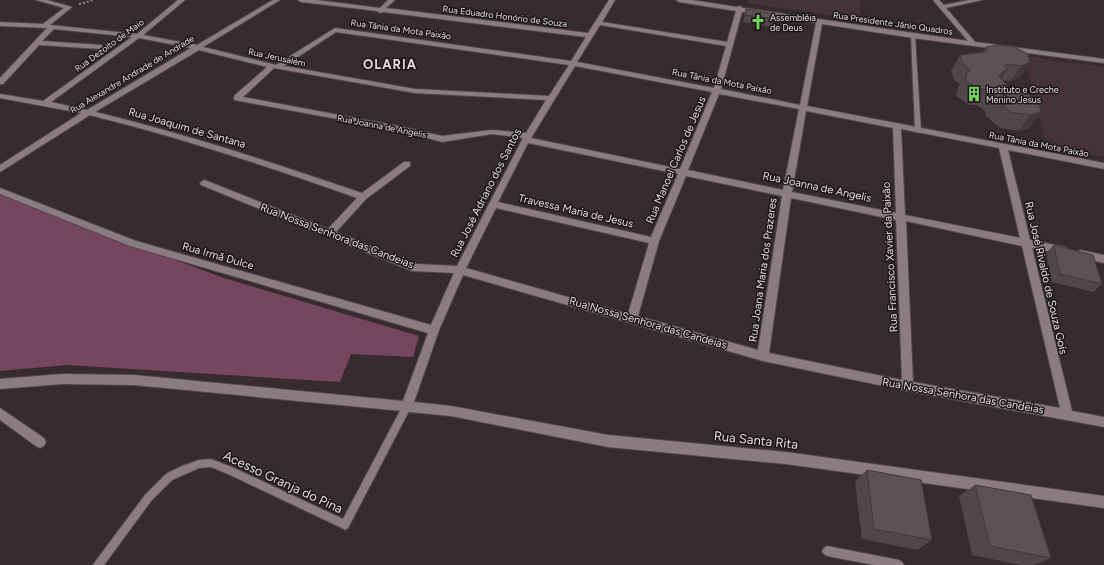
<svg xmlns="http://www.w3.org/2000/svg" width="1104" height="565" font-family="Figtree,sans-serif">
<style>
.built{fill:#45323b}
.green{fill:#75465d}
.lines{fill:none;stroke-linecap:round;stroke-linejoin:round}
.service-casing{stroke:#51474b;stroke-width:2}
.minor-casing{stroke:#51474b;stroke-width:2}
.path{stroke:#91878b;stroke-width:2;stroke-dasharray:2 2;stroke-linecap:butt}
.service{fill:#8a7c82;fill-rule:evenodd}
.minor{fill:#8a7c82;fill-rule:evenodd}
.wall{fill:#51464a}
.shaded-wall{fill:#42393c}
.building{fill:#5e5156;stroke:#42393c}
.labels{text-anchor:middle;dominant-baseline:central;stroke-width:3;stroke-linejoin:round;paint-order:stroke}
.far-street-label{font-size:9px;fill:#e2dadd;stroke:#1b1518}
.far-poi-label{font-size:9px;fill:#e2dadd;stroke:#1b1518;text-anchor:start}
.street-label{font-size:11px;fill:#e2dadd;stroke:#1b1518}
.far-district-label{font-size:13px;font-weight:bold;letter-spacing:1px;fill:#e7d6dd;stroke:#1b1518}
.near-street-label{font-size:13px;fill:#e2dadd;stroke:#1b1518}
</style>
<rect width="100%" height="100%" fill="#372b30"/>
<g class="built">
<polygon points="749,0 860,0 861,20 748,3"/>
<polygon points="1024,56 1104,67 1104,157 1046,146"/>
</g>
<polygon class="green" points="0,195 224,278 419,336 413,357 351,354 340,382 67,365 0,371"/>
<g class="lines">
<defs>
<g id="service">
<polygon points="911,35 915,36 921,131 918,133 915,131"/>
<polygon points="406,404 409,405 410,408 409,411 348,528 345,530 342,528 228,474 211,467 199,468 172,480 151,501 104,565 93,565 95,562 145,495 166,474 182,466 199,460 211,459 234,468 343,519 403,405"/>
<polygon points="827,546 899,560 902,562 904,565 874,565 827,556 824,554 822,551 824,548"/>
</g>
<g id="minor">
<path d="M 36,0 L 47,0 L 72,7 L 50,25 L 137,34 L 178,0 L 185,0 L 143,35 L 197,45 L 273,0 L 280,0 L 203,47 L 276,65 L 335,28 L 571,61 L 586,37 L 383,12 L 380,13 L 377,11 L 301,2 L 298,0 L 316,0 L 380,8 L 388,0 L 395,0 L 386,8 L 588,33 L 609,0 L 615,0 L 602,22 L 727,42 L 736,11 L 679,2 L 676,0 L 691,0 L 737,7 L 740,6 L 743,8 L 968,41 L 933,0 L 939,0 L 944,5 L 969,0 L 982,0 L 946,8 L 975,42 L 1104,59 L 1104,63 L 913,38 L 822,24 L 807,106 L 1104,163 L 1104,169 L 1008,150 L 1030,240 L 1065,247 L 1070,251 L 1065,255 L 1032,248 L 1072,411 L 1104,417 L 1104,427 L 908,391 L 763,361 L 463,275 L 439,330 L 414,402 L 451,406 L 608,435 L 786,452 L 1104,496 L 1104,508 L 786,464 L 608,447 L 451,416 L 409,412 L 406,413 L 402,411 L 134,385 L 62,384 L 0,389 L 0,379 L 62,374 L 134,375 L 403,401 L 428,333 L 130,246 L 0,194 L 0,188 L 136,241 L 431,325 L 454,273 L 412,271 L 201,185 L 200,183 L 204,180 L 207,181 L 328,229 L 357,198 C 270,167 182,138 93,116 L 90,115 L 0,172 L 0,165 L 81,113 L 0,98 L 0,94 L 43,101 L 132,37 L 54,29 L 42,41 L 101,45 L 104,47 L 101,49 L 39,45 L 3,84 L 0,84 L 0,78 L 47,28 L 0,26 L 0,22 L 43,24 L 64,8 ZM 742,12 L 816,23 L 800,105 L 721,89 ZM 600,25 L 726,46 L 714,88 L 577,62 ZM 336,32 L 569,65 L 549,96 L 415,89 L 284,66 ZM 139,38 L 191,48 L 87,110 L 51,102 ZM 199,50 L 267,67 L 234,96 L 234,100 L 403,131 L 442,142 L 492,134 L 523,138 L 457,266 L 416,264 L 336,232 L 366,199 L 410,166 L 410,162 L 404,162 L 362,193 C 274,163 186,134 95,112 ZM 575,66 L 712,92 L 680,169 L 531,138 ZM 274,68 L 415,93 L 546,100 L 526,133 L 492,130 L 442,136 L 403,127 L 243,97 ZM 719,94 L 799,109 L 783,190 L 688,170 ZM 806,111 L 893,128 L 896,213 L 792,192 ZM 901,129 L 999,148 L 1020,238 L 905,215 ZM 528,143 L 678,174 L 651,237 L 498,202 ZM 686,176 L 782,196 L 758,350 L 638,316 L 659,241 ZM 791,198 L 896,220 L 902,380 L 769,353 ZM 496,208 L 649,243 L 628,314 L 466,268 ZM 906,221 L 1022,246 L 1060,408 L 913,382 Z"/>
<polygon points="1080,250 1104,255 1104,263 1077,257 1075,254"/>
<polygon points="0,408 44,438 46,442 44,446 40,448 36,446 0,420"/>
</g>
</defs>
<use href="#service" class="service-casing"/>
<use href="#minor" class="minor-casing"/>
<polyline class="path" points="79,4 94,0"/>
<use href="#service" class="service"/>
<use href="#minor" class="minor"/>
</g>
<g class="wall">
<polygon points="746,9 774,19 772,27 743,22"/>
<polygon points="986,47 1030,62 1020,78 1010,81 1003,80 1011,90 1041,112 1030,128 1019,131 1000,128 986,116 985,111 977,105 970,105 956,96 958,88 960,84 954,80 951,71 960,55 983,52"/>
<polygon points="1054,245 1102,284 1093,292 1052,282 1046,253"/>
<polygon points="867,470 932,540 917,550 862,539 855,481"/>
<polygon points="975,485 1051,558 1034,565 1021,565 972,555 959,496"/>
</g>
<g class="shaded-wall">
<polygon points="1030,62 1020,78 1010,81 1021,66"/>
<polygon points="1007,70 997,85 992,87 1002,72"/>
<polygon points="1041,112 1030,128 1019,131 1030,115"/>
</g>
<g class="building">
<polygon points="746,9 775,14 774,19 745,15"/>
<polygon points="998,45 1013,46 1028,54 1030,62 1021,66 1005,64 1007,70 1002,72 999,76 1011,90 1025,93 1038,99 1041,112 1030,115 1011,112 996,100 996,96 986,89 980,89 965,81 967,72 970,72 969,69 963,64 960,55 987,52 986,47"/>
<polygon points="1054,245 1093,255 1102,284 1060,274"/>
<polygon points="867,470 921,480 932,540 874,529"/>
<polygon points="975,485 1031,495 1051,558 990,546"/>
</g>
<defs>
<symbol id="church-bare" viewBox="-9 -9 18 18"><path d="M-1.2-6h2.4v3.5h3.3v2.4h-3.3V6h-2.4V-.1h-3.3v-2.4h3.3Z" fill="#73d25d" stroke="#1b1518" stroke-width="2.5" paint-order="stroke"/></symbol>
<symbol id="building-bare" viewBox="-9 -9 18 18"><path d="M-4-6H4V6H1V3H-1V6H-4ZM-2.5-4.3h1.7v1.8h-1.7ZM.8-4.3h1.7v1.8H.8ZM-2.5-1h1.7V.8h-1.7ZM.8-1h1.7V.8H.8Z" fill="#73d25d" stroke="#1b1518" stroke-width="2.5" paint-order="stroke"/></symbol>
</defs>
<g fill-rule="evenodd">
<use href="#church-bare" x="747" y="11" width="22" height="22"/>
<use href="#building-bare" x="963" y="83" width="22" height="22"/>
</g>
<g class="labels">
<g class="far-street-label">
<text transform="translate(505 16) rotate(7)">Rua Eduadro Honório de Souza</text>
<text transform="translate(893 23) rotate(8)">Rua Presidente Jânio Quadros</text>
<text transform="translate(401 29) rotate(8)">Rua Tânia da Mota Paixão</text>
<text transform="translate(109 45) rotate(-36)">Rua Dezoito de Maio</text>
<text transform="translate(277 57) rotate(12)">Rua Jerusalém</text>
<text transform="translate(132 74) rotate(-31)">Rua Alexandre Andrade de Andrade</text>
<text transform="translate(722 81) rotate(11)">Rua Tânia da Mota Paixão</text>
<text transform="translate(382 126) rotate(11)">Rua Joanna de Angelis</text>
<text transform="translate(1039 144) rotate(11)">Rua Tânia da Mota Paixão</text>
</g>
<g class="far-poi-label">
<text x="770" y="17">Assembléia<tspan x="770" dy="10">de Deus</tspan></text>
<text x="986" y="89">Instituto e Creche<tspan x="986" dy="10">Menino Jesus</tspan></text>
</g>
<g class="street-label">
<text transform="translate(187 128) rotate(16)">Rua Joaquim de Santana</text>
<text transform="translate(676 160) rotate(-67)">Rua Manoel Carlos de Jesus</text>
<text transform="translate(817 187) rotate(12)">Rua Joanna de Angelis</text>
<text transform="translate(486 193) rotate(-63)">Rua José Adriano dos Santos</text>
<text transform="translate(576 211) rotate(13)">Travessa Maria de Jesus</text>
<text transform="translate(337 236) rotate(21)">Rua Nossa Senhora das Candeias</text>
<text transform="translate(218 256) rotate(16)">Rua Irmã Dulce</text>
<text transform="translate(890 257) rotate(-93)">Rua Francisco Xavier da Paixão</text>
<text transform="translate(763 270) rotate(-82)">Rua Joana Maria dos Prazeres</text>
<text transform="translate(1046 278) rotate(77)">Rua José Rivaldo de Souza Goís</text>
<text transform="translate(648 323) rotate(16)">Rua Nossa Senhora das Candeias</text>
<text transform="translate(963 396) rotate(10)">Rua Nossa Senhora das Candeias</text>
</g>
<g class="far-district-label">
<text x="390" y="64">OLARIA</text>
</g>
<g class="near-street-label">
<text transform="translate(756 440) rotate(6)">Rua Santa Rita</text>
<text transform="translate(283 482) rotate(25)">Acesso Granja do Pina</text>
</g>
</g>
</svg>
